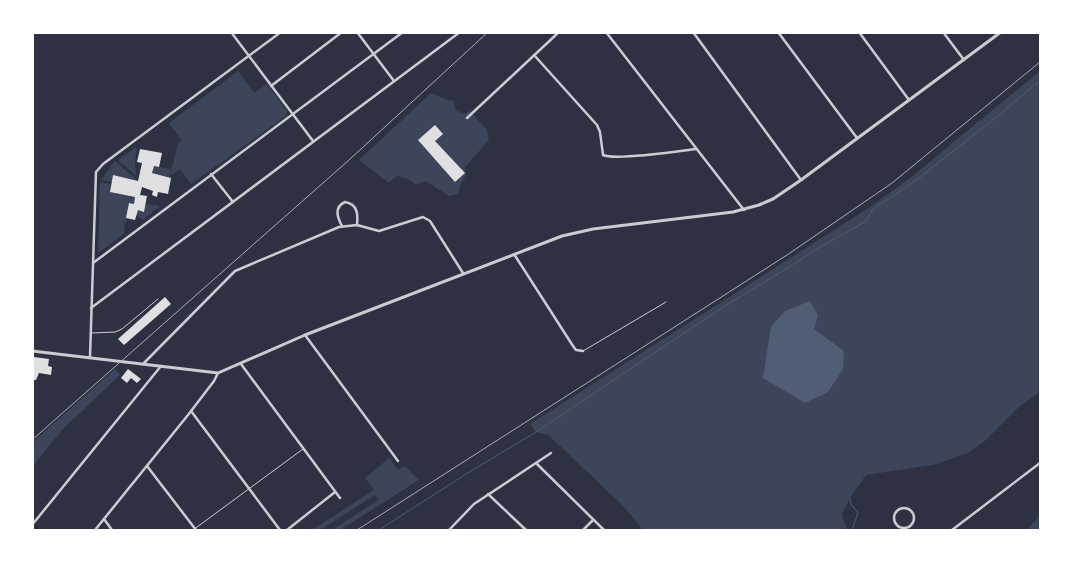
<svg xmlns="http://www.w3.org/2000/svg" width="1073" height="563" font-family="Mulish,sans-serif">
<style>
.green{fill:#3c4559}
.water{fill:#4f5d75}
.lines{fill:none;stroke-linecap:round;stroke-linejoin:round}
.stream{stroke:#4f5d75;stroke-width:1}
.building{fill:#e0e0e3}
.service{stroke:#caccd0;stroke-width:1}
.minor{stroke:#caccd0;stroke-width:2.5}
.tertiary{stroke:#caccd0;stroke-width:3}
.rail{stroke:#abadb3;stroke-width:1}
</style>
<rect width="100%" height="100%" fill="#2d3142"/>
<g class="green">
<polygon points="238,71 254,93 267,84 287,111 286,116 191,184 180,169 170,176 178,143 182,141 169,123"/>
<polygon points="1040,71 1040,392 1020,406 985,441 968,453 933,465 866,475 850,498 842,514 847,530 643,530 624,507 558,444 548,435 536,432 530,424 870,207 910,178"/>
<polygon points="431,93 448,100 454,101 455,110 464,114 470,111 487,130 489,140 465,167 466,175 461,184 458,194 449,196 426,181 416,185 407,178 402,178 398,175 389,183 359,160"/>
<polygon points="136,147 137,148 135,161 136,176 118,160"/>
<polygon points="115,161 138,181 114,175 112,182 101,180"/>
<polygon points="154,166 171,169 169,177 152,173"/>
<polygon points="101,182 111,184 110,192 135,197 134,204 129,203 126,223 121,220 125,224 124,234 98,253 100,184"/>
<polygon points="146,204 160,206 143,220 136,215 138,210 144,211"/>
<polygon points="115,369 120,375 63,429 33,466 33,442"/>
<polygon points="389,458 398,470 405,466 419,480 340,530 332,530 378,500 375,495 320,530 312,530 374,490 365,478"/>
<polygon points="1040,515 1040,530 1027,530"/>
</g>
<polygon class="water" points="810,301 818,315 814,329 844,351 843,369 828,392 805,403 763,378 771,327 785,311"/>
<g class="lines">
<g class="stream">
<polyline points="850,498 851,504 858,513 852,530"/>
<polyline points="379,530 466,474 536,432 723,307 781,272 820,247 865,222 873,209 914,182 1004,111 1040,80"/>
</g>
</g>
<g class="building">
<polygon points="435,125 443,134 435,141 465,173 455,182 418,140"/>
<polygon points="140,149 162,153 159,167 154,166 152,173 171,178 168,194 158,192 157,197 152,195 153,191 142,187 140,195 147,196 144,212 138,210 135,220 126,218 129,203 134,204 135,197 110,192 113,175 138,181 142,163 137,162"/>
<polygon points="165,297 171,304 124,345 118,339"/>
<polygon points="34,357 49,359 48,366 52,367 51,375 39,373 36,380 32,380"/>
<polygon points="128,369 141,379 137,383 131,378 127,383 121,378"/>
</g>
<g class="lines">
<g class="service">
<polyline points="92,333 115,332 122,329 158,299"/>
<polyline points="583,351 666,302"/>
<polyline points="193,530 303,449"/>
</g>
<g class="minor">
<polyline points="231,32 313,141"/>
<polyline points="357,32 394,81"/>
<polyline points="606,32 744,210"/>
<polyline points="693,32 801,180"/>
<polyline points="778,32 857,138"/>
<polyline points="859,32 909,100"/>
<polyline points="943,32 964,60"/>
<path d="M 534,55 L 597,125 L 600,132 L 603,155 C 616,161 679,151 696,149"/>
<polyline points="271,86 342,32"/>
<polyline points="467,118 559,32"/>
<polyline points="211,174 233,202"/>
<path d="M 342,226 C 337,217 334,207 345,202 C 358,204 358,215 357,225"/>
<polyline points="514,254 573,346 576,350 583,351"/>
<polyline points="93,263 403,32"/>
<polyline points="91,308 460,32"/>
<polyline points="305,335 398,461"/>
<polyline points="90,357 96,172 103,164 281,32"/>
<polyline points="143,364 235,271 339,227 357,225 379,231 423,217 430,221 463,273"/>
<polyline points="241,364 340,498"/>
<polyline points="191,411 280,530"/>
<polyline points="536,463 604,530"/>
<polyline points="147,466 196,530"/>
<polyline points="488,494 526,530"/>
<circle cx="904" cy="518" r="10"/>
<polyline points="104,519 112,530"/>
<polyline points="32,525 161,366"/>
<polyline points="95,530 188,415 214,381 218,373"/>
<polyline points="287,530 335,492"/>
<polyline points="449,530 474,504 551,453"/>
<polyline points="583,530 593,520"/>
<polyline points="952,530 1040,463"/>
</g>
<polyline class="tertiary" points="32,351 218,373 305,335 562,236 593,229 733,212 759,205 773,199 801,180 1001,32"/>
<g class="rail">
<polyline points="32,440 349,160 488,32"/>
<polyline points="357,530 787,255 892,183 1040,62"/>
</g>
</g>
<rect width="1073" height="563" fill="none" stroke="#ffffff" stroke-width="68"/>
</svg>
